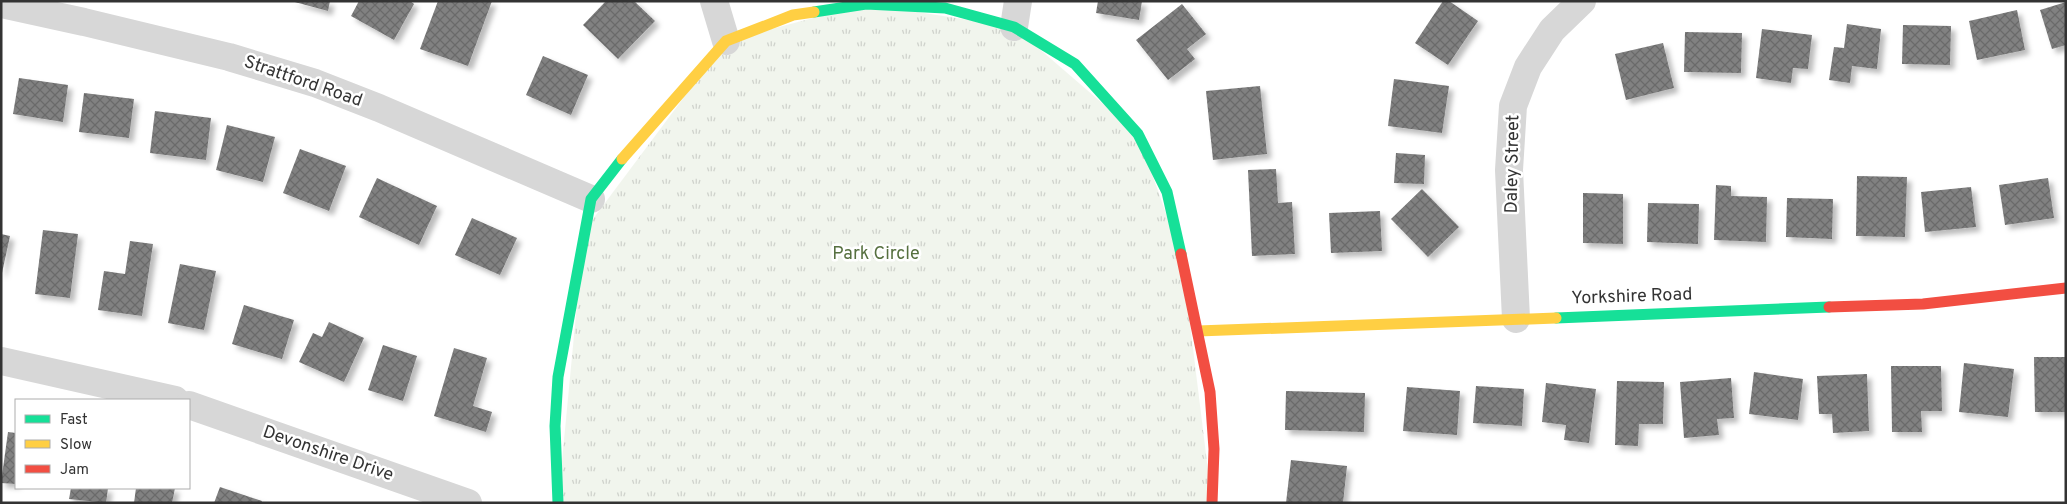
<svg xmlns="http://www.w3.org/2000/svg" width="2067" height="504" font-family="Overpass,sans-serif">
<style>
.grass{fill:url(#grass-tufts)}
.building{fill:url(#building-cross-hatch);filter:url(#shadow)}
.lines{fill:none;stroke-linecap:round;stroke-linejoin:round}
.street{stroke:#d7d7d7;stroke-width:28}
.fast{stroke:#16e098;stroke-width:11}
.slow{stroke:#ffcf43;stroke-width:11}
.jam{stroke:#f24e42;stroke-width:11}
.labels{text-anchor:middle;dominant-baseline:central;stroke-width:5;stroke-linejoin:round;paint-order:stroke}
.street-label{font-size:18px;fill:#333;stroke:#fff}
.park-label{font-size:18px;fill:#56703f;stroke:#fff}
</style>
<defs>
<pattern id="grass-tufts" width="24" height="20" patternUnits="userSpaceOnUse" patternTransform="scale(1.25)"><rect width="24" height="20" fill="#f1f5ed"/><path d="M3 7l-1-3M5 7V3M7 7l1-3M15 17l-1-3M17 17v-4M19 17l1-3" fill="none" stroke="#cfd2cc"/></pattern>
<pattern id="building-cross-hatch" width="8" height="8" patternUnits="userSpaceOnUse" patternTransform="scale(1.25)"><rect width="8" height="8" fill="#818181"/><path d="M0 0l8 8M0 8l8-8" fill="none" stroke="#6a6a6a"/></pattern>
<filter id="shadow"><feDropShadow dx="4.5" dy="4.5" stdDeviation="2.5" flood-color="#0004"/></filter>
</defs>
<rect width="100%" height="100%" fill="#fff"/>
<polygon class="grass" points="866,4 1014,27 1138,134 1182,259 1212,503 558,503 584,231 726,41"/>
<g class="building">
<polygon points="291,1 330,1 328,11"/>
<polygon points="359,1 410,1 414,4 394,40 351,16"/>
<polygon points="438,1 492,1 468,66 420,49"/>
<polygon points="606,1 634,1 655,21 618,59 583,25"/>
<polygon points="1098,1 1142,1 1139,20 1096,13"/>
<polygon points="1443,1 1449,1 1478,21 1448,65 1415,43"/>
<polygon points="2066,2 2066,45 2052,49 2040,10"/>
<polygon points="1182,4 1206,34 1187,49 1195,59 1168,80 1136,40"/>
<polygon points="2017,10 2025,50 1977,60 1969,21"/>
<polygon points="1847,24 1881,29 1877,69 1852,66 1850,83 1829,80 1834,47 1844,48"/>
<polygon points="1903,25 1951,26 1950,65 1902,64"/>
<polygon points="1762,29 1812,35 1808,69 1793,68 1791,83 1756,78"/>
<polygon points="1685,32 1742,33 1741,73 1684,72"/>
<polygon points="1663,43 1674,88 1626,100 1615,54"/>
<polygon points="543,56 588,75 571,115 526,95"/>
<polygon points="19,78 68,85 63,122 13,114"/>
<polygon points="1394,79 1449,86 1442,133 1388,126"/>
<polygon points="1260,86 1267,154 1213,160 1206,91"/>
<polygon points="84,93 134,99 129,138 79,132"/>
<polygon points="155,111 211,118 206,160 150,153"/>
<polygon points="227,125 275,137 263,182 216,170"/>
<polygon points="300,149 346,166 329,211 283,193"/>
<polygon points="1396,153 1425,155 1424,184 1394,183"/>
<polygon points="1276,169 1278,203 1292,202 1295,254 1252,256 1248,170"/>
<polygon points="1857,176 1907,177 1905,237 1856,236"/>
<polygon points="377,178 437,206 419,245 359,217"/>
<polygon points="2048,178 2054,218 2005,225 1999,185"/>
<polygon points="1716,185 1731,186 1731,196 1767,197 1766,242 1714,240"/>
<polygon points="1971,187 1976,227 1925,232 1921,192"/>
<polygon points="1422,189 1459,227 1428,257 1391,219"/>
<polygon points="1583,193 1623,194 1623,244 1583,243"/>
<polygon points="1787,198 1833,199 1832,239 1786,237"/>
<polygon points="1648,203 1699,204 1698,244 1647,242"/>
<polygon points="1380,211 1382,251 1331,253 1329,213"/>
<polygon points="472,218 517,238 500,275 455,255"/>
<polygon points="43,230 78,234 70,298 35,294"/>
<polygon points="1,234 10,236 2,273 1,273"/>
<polygon points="130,241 153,244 142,316 98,310 104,271 125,274"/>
<polygon points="180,264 216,271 204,330 168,323"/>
<polygon points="244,305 294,320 282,359 232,344"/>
<polygon points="329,322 364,338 344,382 299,362 313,333 322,337"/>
<polygon points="383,345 417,356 403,401 368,390"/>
<polygon points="454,348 487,358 473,406 492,412 486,432 434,416"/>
<polygon points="2034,357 2066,357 2066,412 2035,412"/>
<polygon points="1964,363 2014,369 2008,417 1959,412"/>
<polygon points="1891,366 1941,366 1942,411 1921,411 1922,432 1892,432"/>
<polygon points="1754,372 1803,379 1798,420 1749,414"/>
<polygon points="1867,374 1869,431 1833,433 1832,414 1819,414 1817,376"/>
<polygon points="1731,378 1734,418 1717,419 1719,435 1684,438 1680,382"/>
<polygon points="1617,381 1664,382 1663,424 1639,424 1638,446 1615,445"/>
<polygon points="1546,383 1596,389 1589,443 1564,440 1566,425 1542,422"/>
<polygon points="1476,386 1524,389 1522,426 1473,423"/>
<polygon points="1407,387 1460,391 1457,435 1403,431"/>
<polygon points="1286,391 1365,393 1364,432 1285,430"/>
<polygon points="8,432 16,433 16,484 1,483"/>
<polygon points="1291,460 1347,466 1343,503 1286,503"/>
<polygon points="220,487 262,501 261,503 214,503"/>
<polygon points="71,488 108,488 106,503 69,499"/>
<polygon points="136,488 175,488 172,503 134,503"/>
</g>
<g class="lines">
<g class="street">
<polyline points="714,1 726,41"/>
<polyline points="1,4 84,22 229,57 315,83 379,108 591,199"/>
<polyline points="1014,27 1018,1"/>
<polyline points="1516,319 1509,170 1513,106 1528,67 1552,30 1582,1"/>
<polyline points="1,361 175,400"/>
<polyline points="189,405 468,503"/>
</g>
<g class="fast">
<polyline points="814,12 866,4 945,8 1014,27 1075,64 1138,134 1167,192 1181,254"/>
<polyline points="1556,318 1829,307"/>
<polyline points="558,503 555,426 558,377 591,199 622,159"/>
</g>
<g class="slow">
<polyline points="622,159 726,41 793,15 814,12"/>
<polyline points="1198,331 1556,318"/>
</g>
<g class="jam">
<polyline points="1181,254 1210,392 1214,449 1212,503"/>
<polyline points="1829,307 1923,304 2066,288"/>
</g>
</g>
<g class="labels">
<g class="street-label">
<text transform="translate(303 82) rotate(19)">Strattford Road</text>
<text transform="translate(1513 164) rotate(-89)">Daley Street</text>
<text transform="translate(1632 297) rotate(-2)">Yorkshire Road</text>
<text transform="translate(328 454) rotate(19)">Devonshire Drive</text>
</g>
<g class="park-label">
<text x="876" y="254">Park Circle</text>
</g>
</g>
<rect width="2067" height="504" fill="none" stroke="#333333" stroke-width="5"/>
<rect x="15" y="399" width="175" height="90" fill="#ffffff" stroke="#adadad"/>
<rect x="25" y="415" width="25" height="8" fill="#16e098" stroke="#adadad"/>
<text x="60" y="424" font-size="15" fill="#333333">Fast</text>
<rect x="25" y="440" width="25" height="8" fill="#ffcf43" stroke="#adadad"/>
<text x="60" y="449" font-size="15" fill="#333333">Slow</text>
<rect x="25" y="465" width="25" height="8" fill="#f24e42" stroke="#adadad"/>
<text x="60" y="474" font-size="15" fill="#333333">Jam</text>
</svg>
